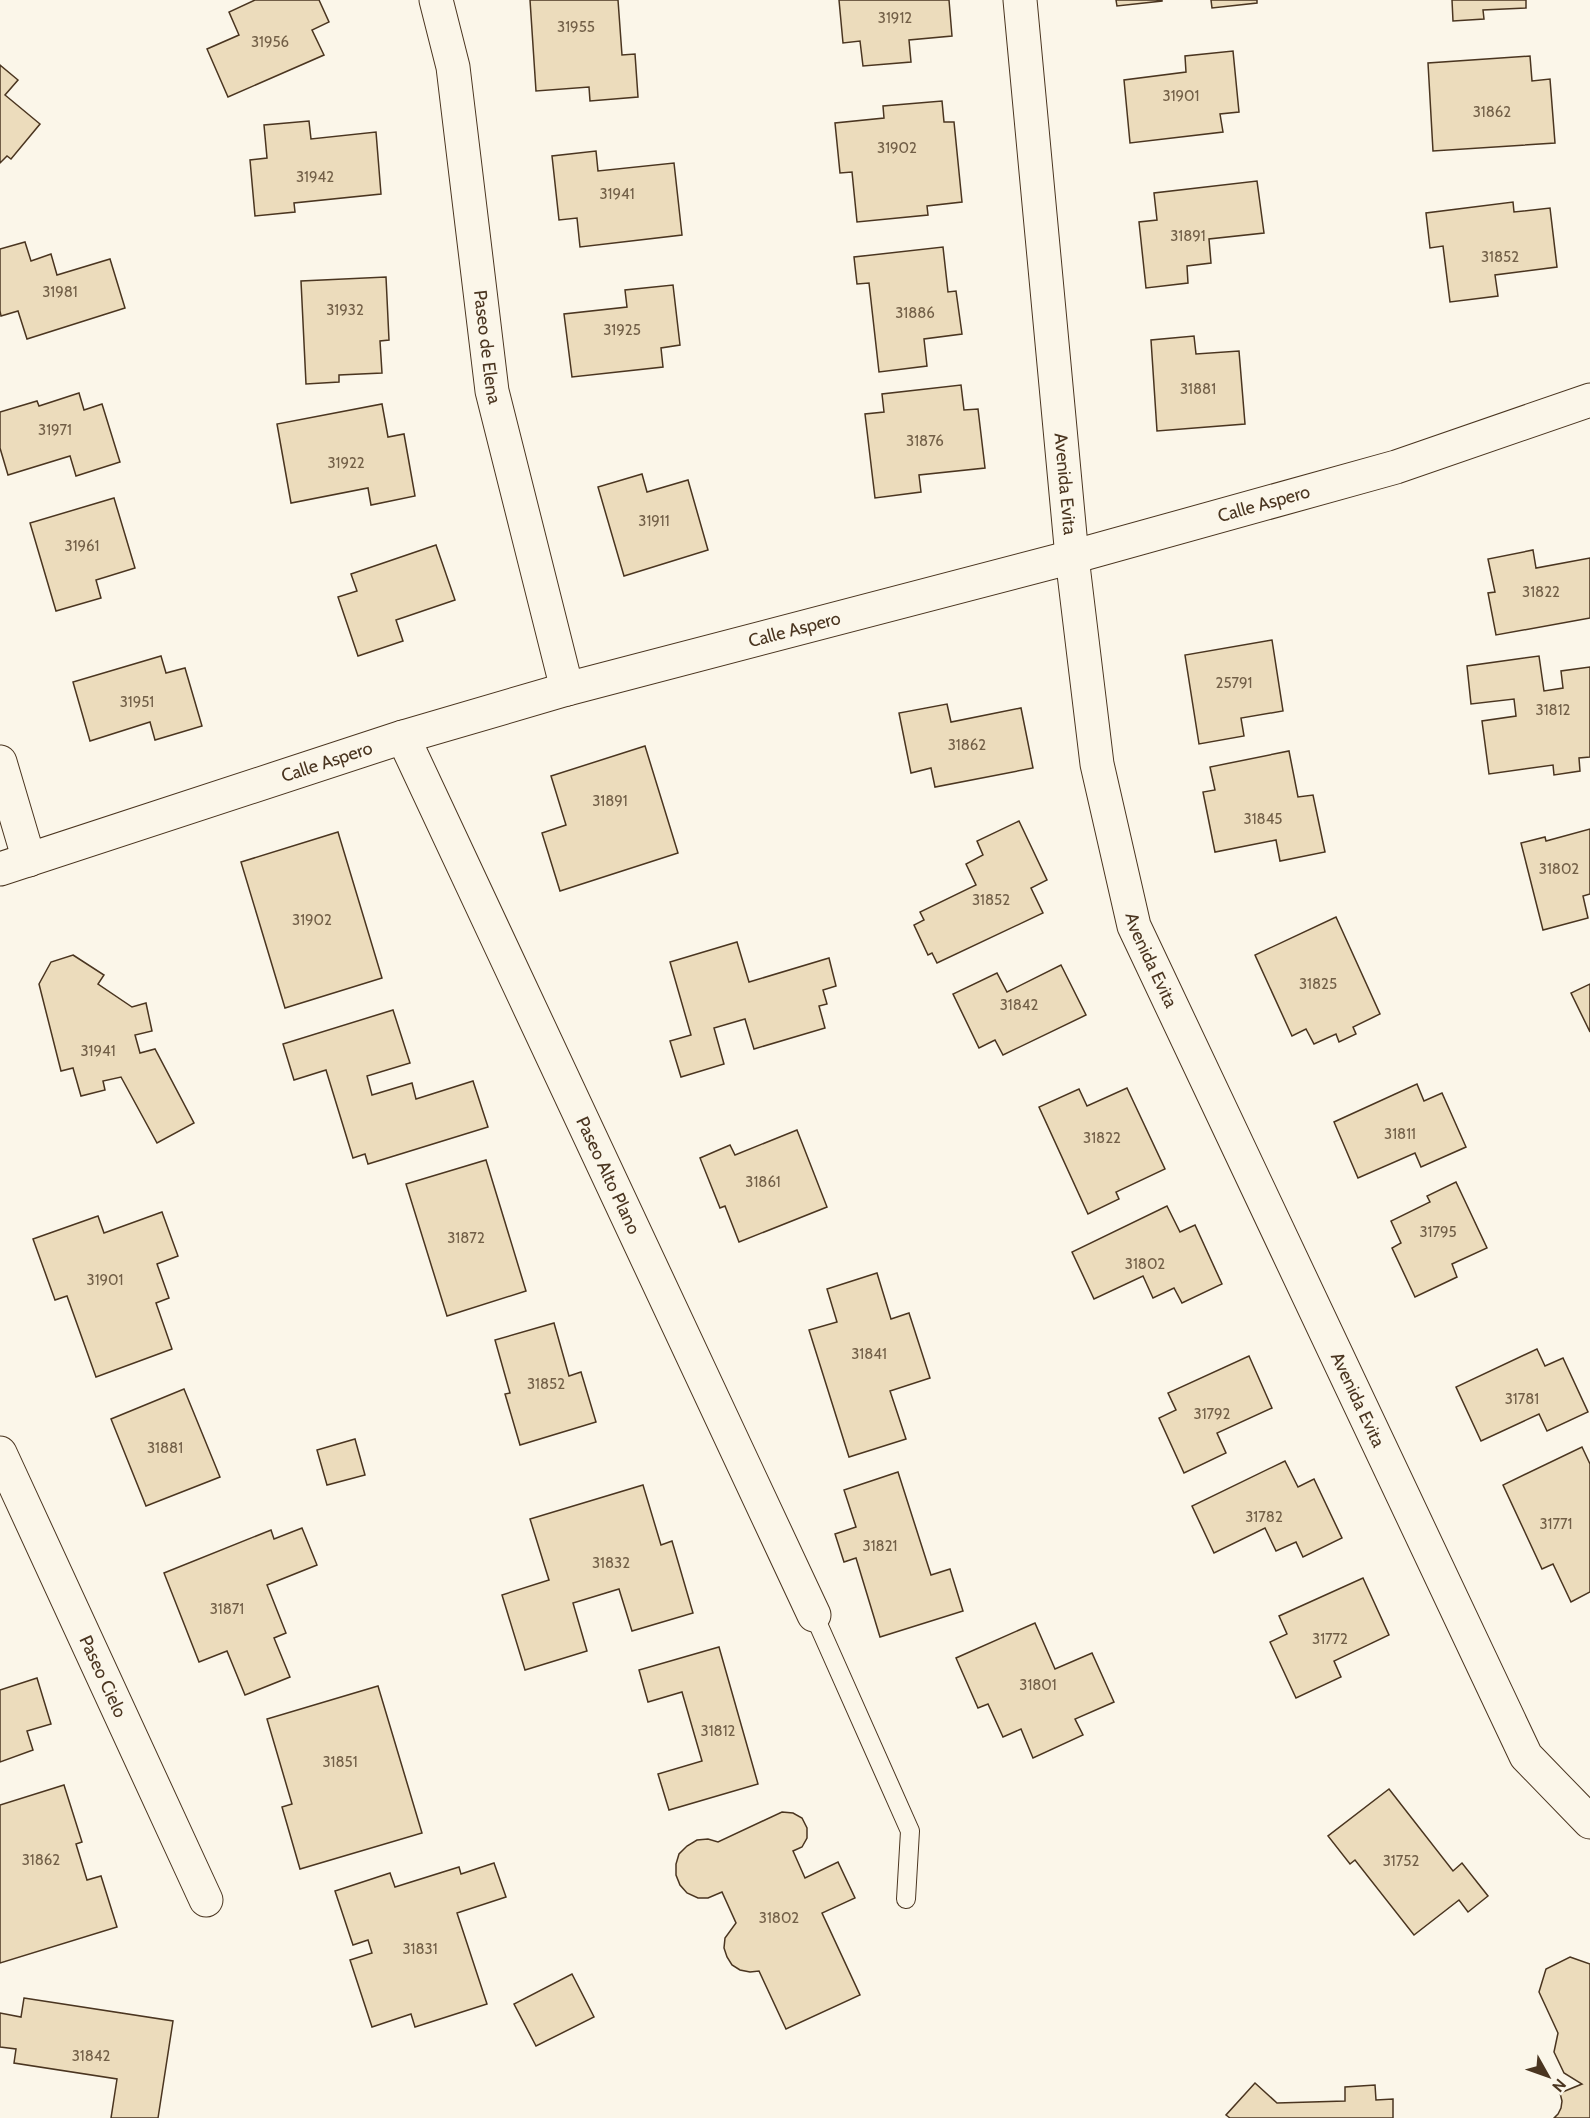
<svg xmlns="http://www.w3.org/2000/svg" width="1590" height="2118" font-family="Cabin,sans-serif">
<style>
.building{fill:#ecdcbc;stroke:#4a3520;stroke-width:1.5}
.lines{fill:none;stroke-linecap:round;stroke-linejoin:round}
.service-casing{stroke:#4a3520;stroke-width:20}
.minor-casing{stroke:#4a3520;stroke-width:35}
.tertiary-casing{stroke:#4a3520;stroke-width:35}
.service{stroke:#fbf6e9;stroke-width:18}
.minor{stroke:#fbf6e9;stroke-width:33}
.tertiary{stroke:#fbf6e9;stroke-width:33}
.labels{text-anchor:middle;dominant-baseline:central;stroke-width:4.5;stroke-linejoin:round;paint-order:stroke}
.number-label{font-size:15px;fill:#725f47}
.street-label{font-size:18px;fill:#4a3520;stroke:#fbf6e9}
</style>
<rect width="100%" height="100%" fill="#fbf6e9"/>
<g class="building">
<polygon points="255,0 319,0 329,22 312,30 324,55 228,97 207,49 239,35 229,12"/>
<polygon points="530,0 618,0 622,55 635,54 638,97 590,101 589,87 536,91"/>
<polygon points="839,0 949,0 952,36 909,40 911,62 863,66 860,41 843,43"/>
<polygon points="1116,0 1162,0 1162,1 1117,6"/>
<polygon points="1211,0 1257,0 1257,3 1212,8"/>
<polygon points="1452,0 1526,0 1526,8 1483,10 1484,19 1453,21"/>
<polygon points="1233,51 1239,112 1220,114 1223,132 1130,143 1124,80 1186,72 1185,56"/>
<polygon points="1530,56 1532,81 1550,79 1555,143 1433,151 1428,63"/>
<polygon points="0,65 18,80 5,95 40,124 11,159 7,156 0,163"/>
<polygon points="942,101 944,122 954,122 962,202 927,206 928,215 857,222 852,172 840,173 835,123 884,118 883,106"/>
<polygon points="309,121 311,139 376,132 381,194 294,203 295,212 255,216 250,160 267,158 264,125"/>
<polygon points="596,151 598,171 674,163 682,235 580,247 577,218 559,220 552,156"/>
<polygon points="1257,181 1264,233 1209,239 1211,263 1187,266 1188,283 1146,288 1139,222 1157,220 1154,193"/>
<polygon points="1513,202 1514,212 1550,208 1557,267 1495,275 1498,296 1450,302 1443,246 1430,248 1426,213"/>
<polygon points="25,242 31,261 51,254 57,275 110,259 125,308 27,339 18,311 1,316 0,311 0,249"/>
<polygon points="943,247 948,292 956,291 962,334 924,339 927,366 879,372 869,283 857,284 854,257"/>
<polygon points="386,277 389,340 380,341 382,373 339,375 339,382 306,384 301,281"/>
<polygon points="673,285 680,345 661,348 663,367 572,377 564,314 627,307 625,290"/>
<polygon points="1194,336 1196,354 1239,351 1245,424 1157,431 1151,340"/>
<polygon points="961,385 964,410 978,409 985,468 919,475 921,492 875,498 865,414 884,412 882,394"/>
<polygon points="79,393 84,410 102,404 120,462 76,476 70,456 8,475 0,448 0,412 37,401 39,406"/>
<polygon points="382,404 388,437 404,434 415,496 371,505 368,488 291,503 277,424"/>
<polygon points="642,474 647,492 688,480 708,550 624,576 598,487"/>
<polygon points="114,498 135,568 96,580 101,598 56,611 30,523"/>
<polygon points="436,545 455,600 396,620 403,641 358,656 338,597 357,591 351,574"/>
<polygon points="1533,550 1536,568 1590,558 1590,618 1496,635 1488,593 1495,592 1488,559"/>
<polygon points="1272,640 1283,711 1241,718 1244,736 1199,744 1185,655"/>
<polygon points="161,656 166,673 185,668 202,726 155,740 150,722 90,741 73,682"/>
<polygon points="1539,656 1544,691 1563,688 1561,671 1590,667 1590,757 1579,758 1580,771 1554,775 1553,765 1489,774 1482,721 1516,716 1514,699 1471,704 1467,666"/>
<polygon points="947,704 951,722 1021,708 1033,768 935,787 931,768 911,773 899,713"/>
<polygon points="645,746 678,853 560,891 542,833 566,825 551,776"/>
<polygon points="1289,751 1298,797 1313,795 1325,852 1280,861 1276,840 1215,852 1203,792 1215,790 1210,767"/>
<polygon points="1019,821 1047,880 1031,888 1043,913 937,963 932,953 928,955 914,925 924,920 920,912 976,885 966,864 983,855 977,841"/>
<polygon points="1590,829 1590,894 1583,896 1588,918 1543,930 1521,843 1545,837 1546,841"/>
<polygon points="338,832 382,978 285,1008 241,862"/>
<polygon points="1336,917 1380,1014 1353,1027 1356,1034 1339,1042 1336,1034 1314,1044 1306,1029 1292,1036 1255,955"/>
<polygon points="737,942 749,982 829,958 836,986 823,990 827,1004 819,1006 825,1028 754,1049 745,1019 714,1028 724,1064 681,1077 670,1041 691,1035 670,962"/>
<polygon points="73,955 104,975 98,984 132,1007 146,1003 152,1031 135,1035 140,1053 155,1049 194,1123 157,1143 121,1077 103,1081 105,1090 81,1096 73,1068 61,1071 39,984 51,962"/>
<polygon points="1061,965 1086,1015 1003,1055 995,1040 979,1048 953,994 997,973 1007,992"/>
<polygon points="1590,984 1590,1032 1571,993"/>
<polygon points="393,1010 410,1063 367,1076 372,1095 412,1083 416,1099 473,1081 488,1127 368,1164 365,1154 353,1158 326,1070 294,1080 283,1044"/>
<polygon points="1417,1084 1424,1101 1442,1093 1466,1147 1421,1167 1415,1153 1358,1178 1334,1122"/>
<polygon points="1127,1088 1165,1169 1116,1192 1119,1199 1088,1214 1039,1107 1079,1089 1087,1106"/>
<polygon points="797,1130 827,1207 739,1242 725,1206 720,1208 700,1158 730,1145 735,1155"/>
<polygon points="486,1160 526,1291 447,1316 406,1184"/>
<polygon points="1456,1182 1487,1248 1452,1264 1457,1277 1415,1297 1392,1248 1401,1243 1391,1221 1430,1202 1427,1196"/>
<polygon points="1167,1206 1180,1232 1195,1225 1222,1284 1182,1303 1174,1288 1153,1298 1143,1276 1094,1299 1072,1252"/>
<polygon points="162,1212 178,1256 157,1264 169,1298 156,1303 172,1349 96,1377 67,1296 55,1300 33,1239 98,1216 104,1233"/>
<polygon points="877,1273 891,1319 909,1313 930,1378 890,1391 906,1439 849,1457 809,1330 837,1322 827,1289"/>
<polygon points="554,1323 569,1376 581,1372 596,1422 520,1445 505,1394 510,1393 495,1340"/>
<polygon points="1537,1349 1545,1366 1563,1358 1588,1412 1547,1431 1539,1414 1481,1441 1456,1387"/>
<polygon points="1249,1356 1272,1408 1217,1433 1226,1453 1184,1473 1159,1418 1176,1410 1168,1393"/>
<polygon points="184,1389 220,1477 146,1506 111,1419"/>
<polygon points="355,1439 365,1475 327,1485 317,1450"/>
<polygon points="1582,1447 1590,1464 1590,1592 1571,1602 1553,1564 1542,1569 1503,1485"/>
<polygon points="1285,1461 1298,1487 1314,1479 1342,1538 1303,1557 1296,1542 1276,1551 1265,1528 1214,1553 1192,1506"/>
<polygon points="898,1472 931,1575 950,1569 963,1611 880,1637 856,1558 844,1562 835,1534 856,1527 844,1490"/>
<polygon points="643,1485 661,1545 672,1541 693,1613 632,1631 619,1589 573,1603 587,1651 525,1670 502,1595 549,1580 530,1519"/>
<polygon points="302,1528 317,1565 267,1585 286,1633 274,1638 290,1677 245,1695 227,1651 199,1662 164,1573 271,1530 274,1539"/>
<polygon points="1363,1578 1389,1635 1334,1661 1341,1677 1296,1698 1270,1642 1287,1634 1279,1616"/>
<polygon points="1035,1623 1055,1669 1092,1653 1114,1702 1075,1719 1083,1735 1033,1758 1021,1729 1003,1737 988,1704 978,1708 956,1658"/>
<polygon points="719,1647 758,1784 669,1810 658,1774 702,1761 682,1692 648,1702 639,1670"/>
<polygon points="37,1678 51,1724 27,1731 33,1750 0,1762 0,1690"/>
<polygon points="378,1686 422,1833 300,1869 282,1807 292,1804 267,1719"/>
<polygon points="64,1785 82,1842 76,1844 87,1880 101,1876 117,1927 0,1963 0,1805"/>
<polygon points="1389,1789 1453,1871 1462,1863 1488,1896 1468,1912 1459,1900 1414,1935 1355,1860 1350,1864 1328,1836"/>
<polygon points="782,1812 793,1813 802,1818 807,1828 807,1838 802,1847 793,1851 805,1878 838,1862 855,1898 822,1913 860,1995 786,2029 759,1971 750,1972 740,1970 732,1965 727,1957 724,1948 725,1938 736,1923 722,1892 708,1898 698,1898 687,1893 680,1885 676,1875 676,1864 679,1854 687,1846 697,1840 708,1839 718,1842"/>
<polygon points="494,1863 506,1897 457,1913 487,2004 415,2027 411,2014 372,2027 350,1960 372,1953 368,1940 353,1945 335,1891 390,1873 395,1887 459,1867 461,1874"/>
<polygon points="1570,1957 1590,1964 1590,2118 1554,2118 1558,2114 1561,2108 1562,2101 1560,2093 1582,2084 1564,2073 1554,2052 1558,2033 1539,1992 1546,1969"/>
<polygon points="572,1974 594,2017 536,2046 514,2004"/>
<polygon points="24,1998 173,2021 158,2118 111,2118 117,2079 14,2063 16,2049 0,2047 0,2013 21,2017"/>
<polygon points="1255,2083 1277,2103 1345,2101 1345,2087 1375,2085 1376,2100 1393,2099 1393,2118 1230,2118 1226,2115"/>
</g>
<g class="lines">
<defs>
<polyline id="service" points="814,1615 910,1831 906,1899"/>
<g id="minor">
<path id="s1" d="M 436,0 L 453,67 L 492,391 L 567,689"/>
<path id="s2" d="M 1020,0 L 1072,557 L 1097,764 L 1134,926 L 1526,1756 L 1590,1822"/>
<path id="s3" d="M 403,737 L 814,1615"/>
<polyline points="0,762 29,860"/>
<path id="s4" d="M 0,1453 L 206,1900"/>
</g>
<g id="tertiary">
<path id="s5" d="M 0,869 L 403,737 L 567,689 L 1072,557 L 1396,467 L 1590,400"/>
</g>
</defs>
<use href="#service" class="service-casing"/>
<use href="#minor" class="minor-casing"/>
<use href="#tertiary" class="tertiary-casing"/>
<use href="#service" class="service"/>
<use href="#minor" class="minor"/>
<use href="#tertiary" class="tertiary"/>
</g>
<g class="labels">
<g class="number-label">
<text x="895" y="18">31912</text>
<text x="576" y="27">31955</text>
<text x="270" y="42">31956</text>
<text x="1181" y="96">31901</text>
<text x="1492" y="112">31862</text>
<text x="897" y="148">31902</text>
<text x="315" y="177">31942</text>
<text x="617" y="194">31941</text>
<text x="1188" y="236">31891</text>
<text x="1500" y="257">31852</text>
<text x="60" y="292">31981</text>
<text x="345" y="310">31932</text>
<text x="915" y="313">31886</text>
<text x="622" y="330">31925</text>
<text x="1198" y="389">31881</text>
<text x="55" y="430">31971</text>
<text x="925" y="441">31876</text>
<text x="346" y="463">31922</text>
<text x="654" y="521">31911</text>
<text x="82" y="546">31961</text>
<text x="1541" y="592">31822</text>
<text x="1234" y="683">25791</text>
<text x="137" y="702">31951</text>
<text x="1553" y="710">31812</text>
<text x="967" y="745">31862</text>
<text x="610" y="801">31891</text>
<text x="1263" y="819">31845</text>
<text x="1559" y="869">31802</text>
<text x="991" y="900">31852</text>
<text x="312" y="920">31902</text>
<text x="1318" y="984">31825</text>
<text x="1019" y="1005">31842</text>
<text x="98" y="1051">31941</text>
<text x="1400" y="1134">31811</text>
<text x="1102" y="1138">31822</text>
<text x="763" y="1182">31861</text>
<text x="1438" y="1232">31795</text>
<text x="466" y="1238">31872</text>
<text x="1145" y="1264">31802</text>
<text x="105" y="1280">31901</text>
<text x="869" y="1354">31841</text>
<text x="546" y="1384">31852</text>
<text x="1522" y="1399">31781</text>
<text x="1212" y="1414">31792</text>
<text x="165" y="1448">31881</text>
<text x="1264" y="1517">31782</text>
<text x="1556" y="1524">31771</text>
<text x="880" y="1546">31821</text>
<text x="611" y="1563">31832</text>
<text x="227" y="1609">31871</text>
<text x="1330" y="1639">31772</text>
<text x="1038" y="1685">31801</text>
<text x="718" y="1731">31812</text>
<text x="340" y="1762">31851</text>
<text x="41" y="1860">31862</text>
<text x="1401" y="1861">31752</text>
<text x="779" y="1918">31802</text>
<text x="420" y="1949">31831</text>
<text x="91" y="2056">31842</text>
</g>
<g class="street-label">
<text stroke="none"><textPath href="#s1" startOffset="351">Paseo de Elena</textPath></text>
<text stroke="none"><textPath href="#s2" startOffset="486">Avenida Evita</textPath></text>
<text stroke="none"><textPath href="#s5" startOffset="1316">Calle Aspero</textPath></text>
<text stroke="none"><textPath href="#s5" startOffset="830">Calle Aspero</textPath></text>
<text stroke="none"><textPath href="#s5" startOffset="344">Calle Aspero</textPath></text>
<text stroke="none"><textPath href="#s2" startOffset="972">Avenida Evita</textPath></text>
<text stroke="none"><textPath href="#s3" startOffset="484">Paseo Alto Plano</textPath></text>
<text stroke="none"><textPath href="#s2" startOffset="1458">Avenida Evita</textPath></text>
<text stroke="none"><textPath href="#s4" startOffset="246">Paseo Cielo</textPath></text>
</g>
</g>
<g transform="translate(1548 2076) rotate(130)" stroke="#fbf6e9" stroke-width="4.5" paint-order="stroke">
<path d="M0-4.5L10 22L0 15L-10 22Z" fill="#4a3520"/>
<text y="-9" font-size="16" font-weight="bold" text-anchor="middle" fill="#4a3520">N</text>
</g>
</svg>
